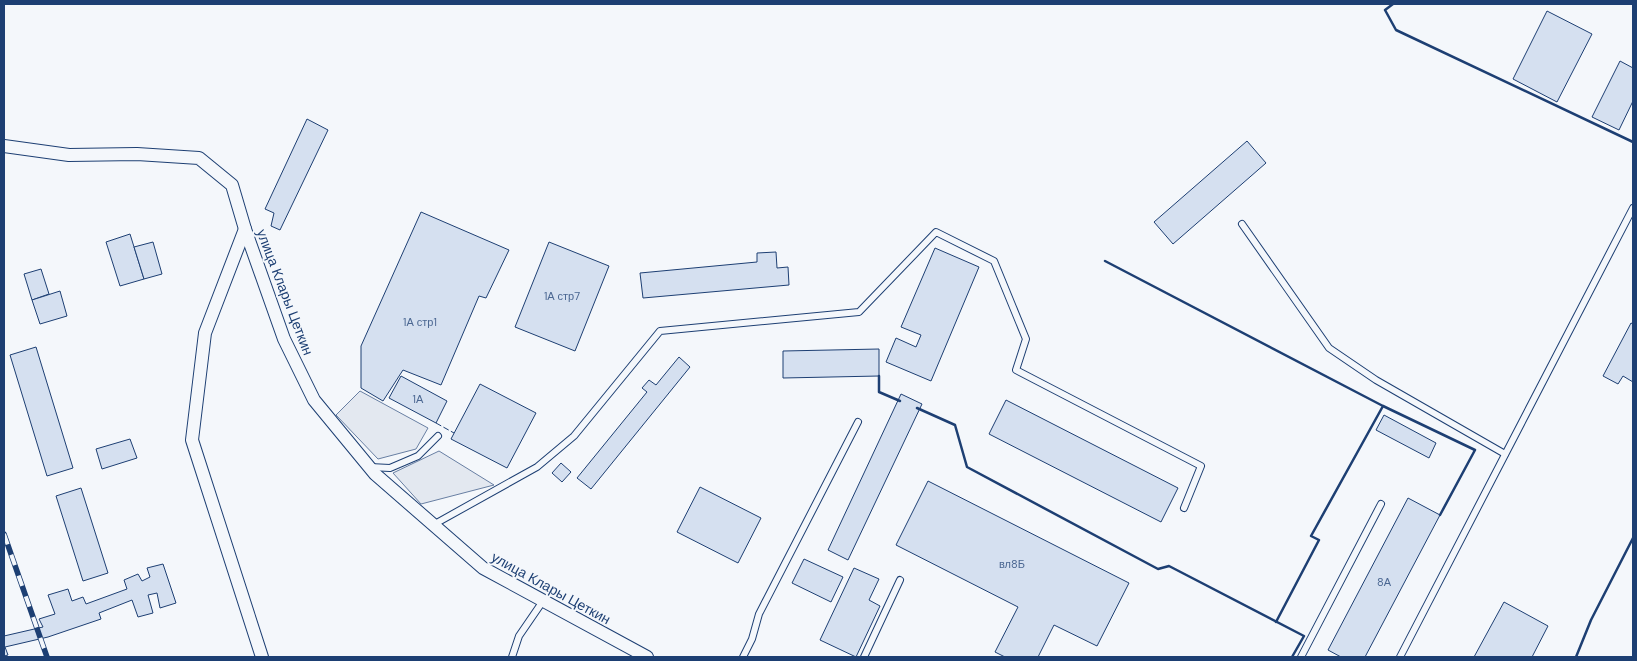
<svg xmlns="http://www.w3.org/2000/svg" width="1637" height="661" font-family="'DM Sans',sans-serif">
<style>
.parking{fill:#e3e8f0;stroke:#687fa3}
.building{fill:#d5e0f0;stroke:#1d3f73}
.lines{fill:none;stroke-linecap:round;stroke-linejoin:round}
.lane-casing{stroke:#1d3f73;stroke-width:8}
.street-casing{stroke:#1d3f73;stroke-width:14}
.lane{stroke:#f4f7fb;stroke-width:6}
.street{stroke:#f4f7fb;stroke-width:12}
.rail-casing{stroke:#1d3f73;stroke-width:5.5}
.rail{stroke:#f4f7fb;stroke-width:4;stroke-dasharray:11;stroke-linecap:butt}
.fence{stroke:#1d3f73;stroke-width:1;stroke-dasharray:6 2.5;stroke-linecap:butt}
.wall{stroke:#1d3f73;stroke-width:2.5}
.labels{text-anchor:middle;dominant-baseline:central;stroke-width:4;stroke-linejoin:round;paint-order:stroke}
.number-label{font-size:11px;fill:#4b6792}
.street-label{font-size:14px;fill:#1d3f73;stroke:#f4f7fb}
</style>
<rect width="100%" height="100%" fill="#f4f7fb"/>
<g class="parking">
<polygon points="360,391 428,428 416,449 378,459 336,415"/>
<polygon points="439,451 494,485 421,504 393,473"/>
</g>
<g class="building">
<polygon points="1547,11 1592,34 1557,102 1513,79"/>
<polygon points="1620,61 1633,68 1633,101 1619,130 1592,117"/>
<polygon points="307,119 328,130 280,230 271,226 274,213 265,209"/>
<polygon points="1247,141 1266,163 1173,244 1154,222"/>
<polygon points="421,212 509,250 486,298 479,296 441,385 403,370 383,401 361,388 361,346"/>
<polygon points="130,234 144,279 120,286 106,242"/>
<polygon points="153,242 162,274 144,279 134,247"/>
<polygon points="549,242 609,266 575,351 515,327"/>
<polygon points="935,248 979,267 931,381 886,362 896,338 916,347 921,335 901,327"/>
<polygon points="776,252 777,268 788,267 789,285 643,298 640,273 757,262 757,253"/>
<polygon points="41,269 49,294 32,300 24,274"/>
<polygon points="60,291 67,316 40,324 32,300"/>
<polygon points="1631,323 1633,324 1633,382 1623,376 1618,384 1603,376"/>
<polygon points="36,347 73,468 47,476 10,355"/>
<polygon points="879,349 879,376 783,378 783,351"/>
<polygon points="679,357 690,367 591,489 577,478 647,392 642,388 649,380 656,385"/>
<polygon points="401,376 447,401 436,423 389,398"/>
<polygon points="480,384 536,413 507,468 451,439"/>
<polygon points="901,394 922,404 848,560 828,550"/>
<polygon points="1006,400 1178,488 1161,522 989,434"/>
<polygon points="1384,415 1436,443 1429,458 1376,430"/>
<polygon points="130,439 137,458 102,469 96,449"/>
<polygon points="561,463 571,472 562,482 552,473"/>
<polygon points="928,481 1129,583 1097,646 1054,625 1038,657 1005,657 995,652 1018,607 896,545"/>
<polygon points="700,487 761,518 738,563 677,532"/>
<polygon points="81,488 108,573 83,581 56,496"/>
<polygon points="1408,498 1440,515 1365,657 1341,657 1328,650"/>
<polygon points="804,559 843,577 831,602 792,583"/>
<polygon points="163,564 176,603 160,608 157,593 148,595 153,613 138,617 132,600 99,613 101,619 48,637 5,647 8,655 4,656 4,636 43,627 39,619 55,614 48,595 68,589 72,601 83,597 86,604 127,589 124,580 138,574 142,581 150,577 147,568"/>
<polygon points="854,568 879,579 869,600 880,606 856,657 820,640"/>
<polygon points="1504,602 1548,626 1532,657 1474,657"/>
</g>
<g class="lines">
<defs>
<g id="lane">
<polyline points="1242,224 1329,348 1376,380 1505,454"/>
<polyline points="370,467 390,468 418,456 438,436"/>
<polyline points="433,525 537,467 574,436 660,331 859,312 936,232 994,261 1026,339 1016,370 1201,466 1184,508"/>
<polyline points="512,657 519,636 543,601"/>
<polyline points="743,657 752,639 759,614 858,422"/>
<polyline points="864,657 900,580"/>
<polyline points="1301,657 1381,504"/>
<polyline points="1400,657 1633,208"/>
</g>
<g id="street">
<polyline points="4,146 69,155 137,154 199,158 232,185 245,229 284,339 314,400 375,474 483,568 647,657"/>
<polyline points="245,229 205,333 192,440 262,657"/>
</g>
</defs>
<use href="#lane" class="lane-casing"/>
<use href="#street" class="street-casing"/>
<use href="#lane" class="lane"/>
<use href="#street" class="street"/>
<defs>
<polyline id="rail" points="4,534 47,657"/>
</defs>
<use href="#rail" class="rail-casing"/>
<use href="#rail" class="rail"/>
<polyline class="fence" points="436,423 454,433"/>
<g class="wall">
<polyline points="1393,4 1385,10 1396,30 1633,142"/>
<polyline points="1105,261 1383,406"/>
<polyline points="879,376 879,392 900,401"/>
<polyline points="917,408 955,425 967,467 1158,569 1169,566 1304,636 1292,657"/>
<polyline points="1276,622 1319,540 1311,536 1383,406 1475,450 1440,515"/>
<polyline points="1576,657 1591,620 1633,538"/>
</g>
</g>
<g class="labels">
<g class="number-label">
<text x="562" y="296">1А стр7</text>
<text x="420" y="322">1А стр1</text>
<text x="418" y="399">1А</text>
<text x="1012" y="564">вл8Б</text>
<text x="1384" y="582">8А</text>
</g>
<g class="street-label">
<text transform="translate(285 292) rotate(69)">улица Клары Цеткин</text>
<text transform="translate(551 588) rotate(29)">улица Клары Цеткин</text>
</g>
</g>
<rect width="1637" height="661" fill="none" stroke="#1d3f73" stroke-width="10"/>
</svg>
